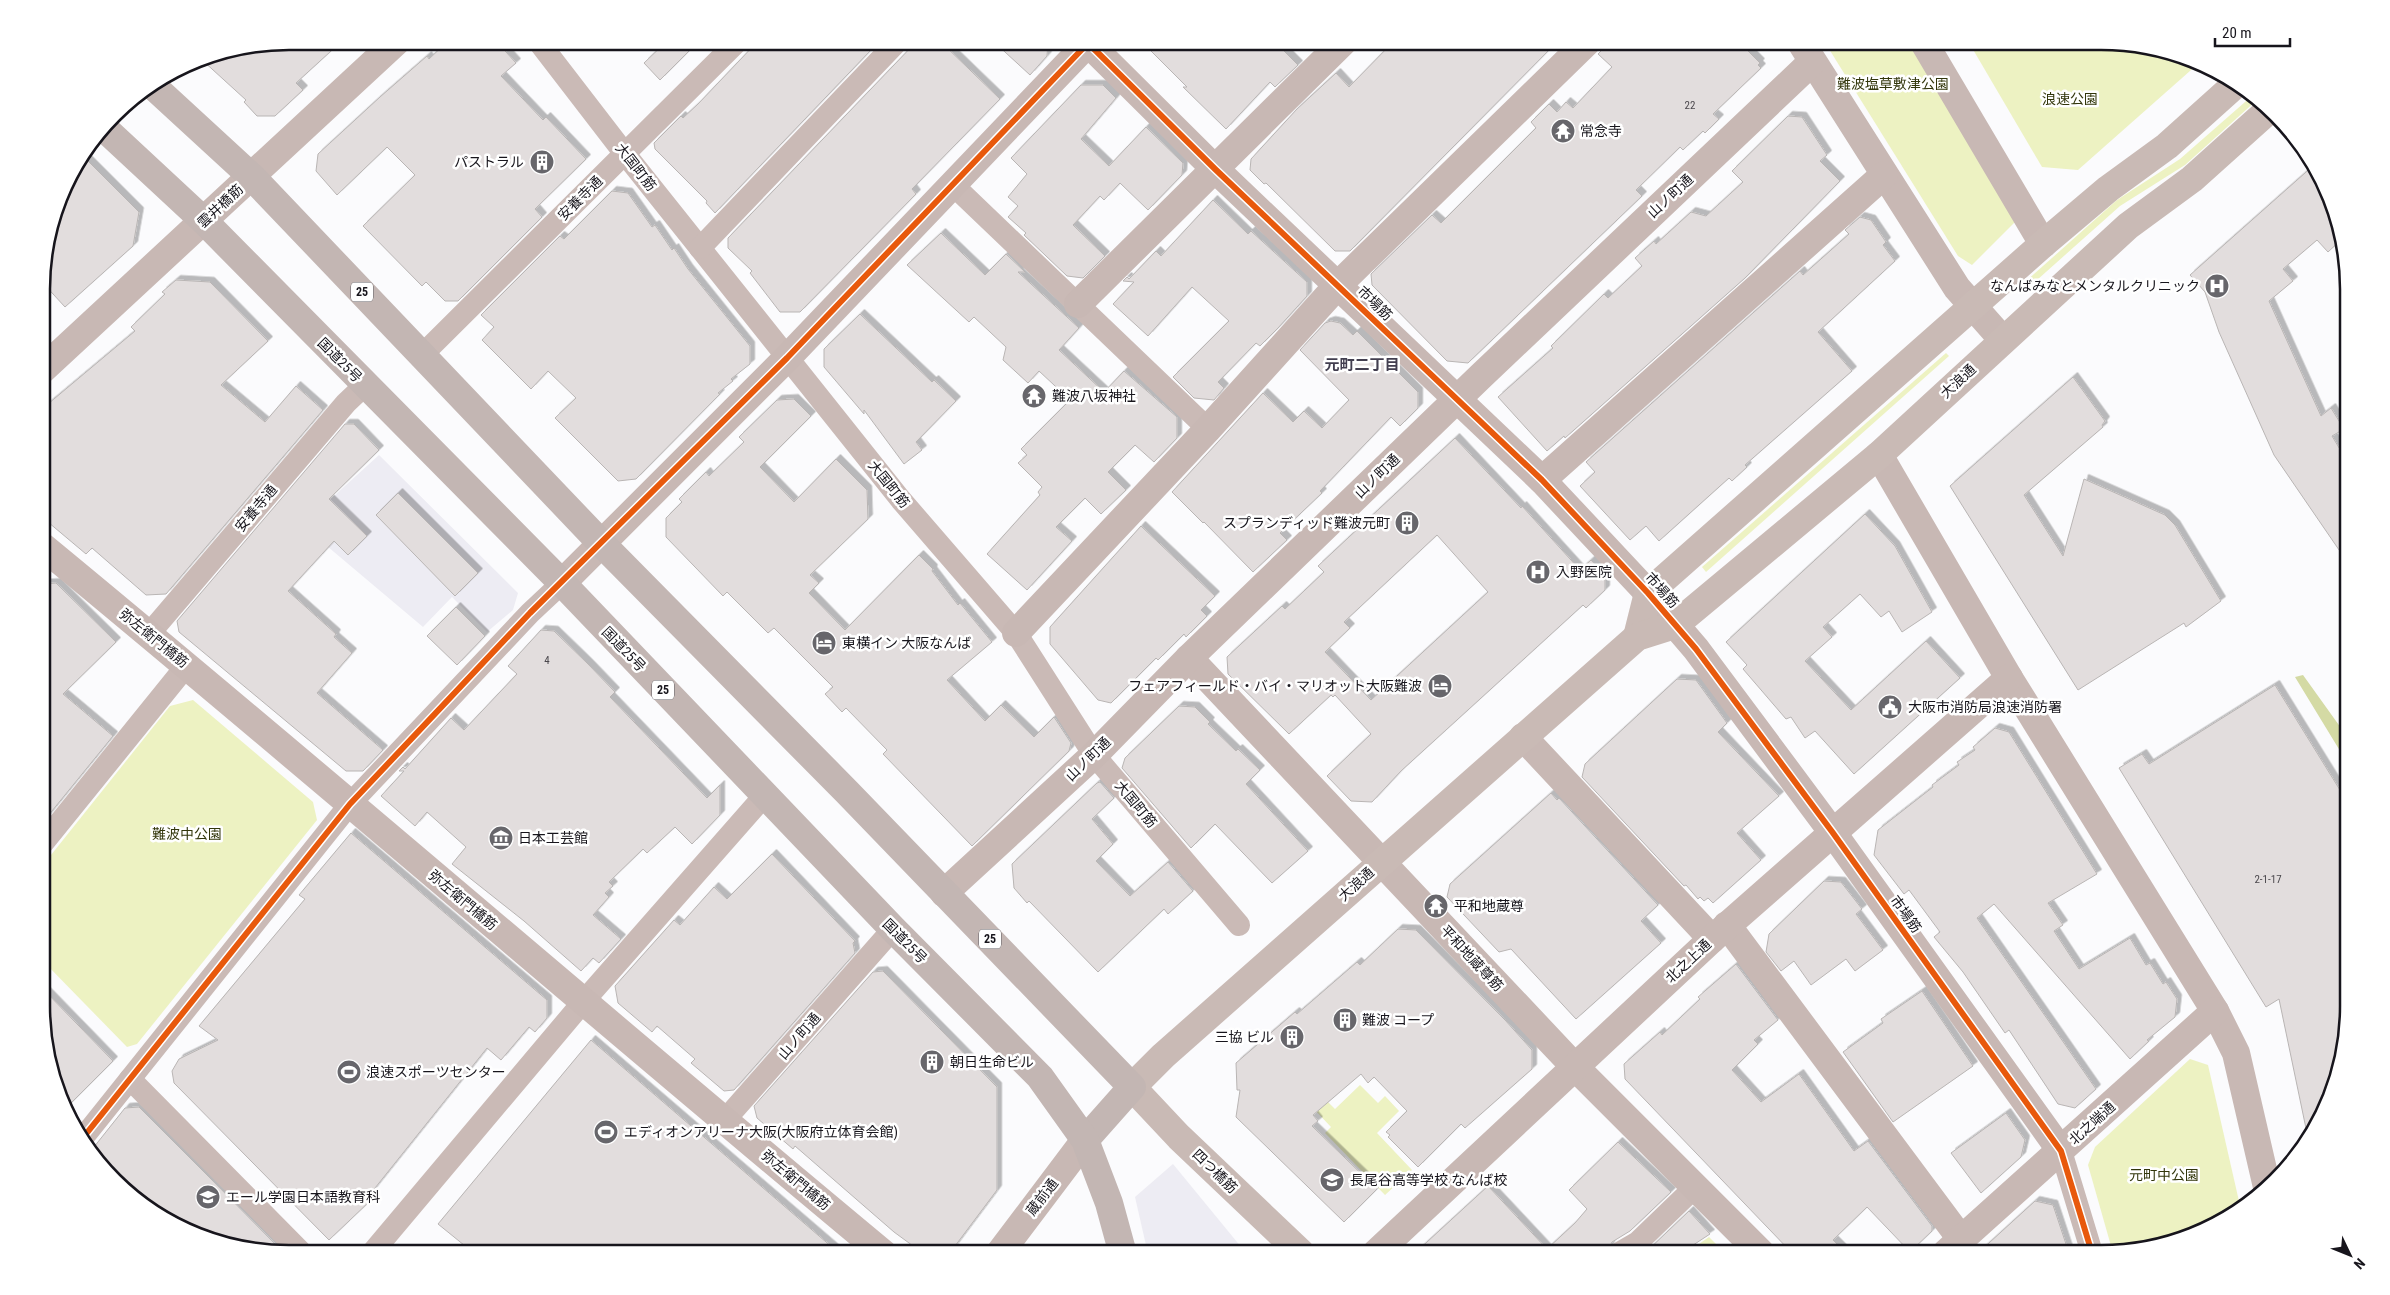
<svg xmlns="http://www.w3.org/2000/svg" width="2390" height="1295" font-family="'Roboto Condensed','Noto Sans JP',sans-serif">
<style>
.built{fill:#edecf3}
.green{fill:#edf2c2}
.forest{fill:#d4daa4}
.building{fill:#e2dddd;stroke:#b9b5b4;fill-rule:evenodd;filter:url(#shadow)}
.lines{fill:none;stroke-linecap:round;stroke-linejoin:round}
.street{stroke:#cabab6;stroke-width:22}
.secondary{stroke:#c8b8b4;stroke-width:28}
.primary{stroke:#c9bab5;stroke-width:28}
.highway{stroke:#c3b6b3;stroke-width:28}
.cycleway-casing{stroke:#fff;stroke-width:9}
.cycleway{stroke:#e8590c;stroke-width:6}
.labels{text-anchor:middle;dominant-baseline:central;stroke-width:5;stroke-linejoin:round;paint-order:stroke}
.number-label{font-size:11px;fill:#4a474c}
.shield{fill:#fff;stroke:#5d5b60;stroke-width:1}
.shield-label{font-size:12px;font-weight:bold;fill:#17151c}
.park-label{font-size:14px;fill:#32360b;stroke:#fff}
.poi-label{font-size:14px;fill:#17151c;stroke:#fff;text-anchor:start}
.street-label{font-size:14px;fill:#17151c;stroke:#fff}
.neighbourhood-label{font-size:15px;font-weight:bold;fill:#423e4f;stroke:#fff}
.rim{fill:none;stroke:#17151c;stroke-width:2.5}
</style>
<defs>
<filter id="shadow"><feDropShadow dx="4.5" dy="-4.5" stdDeviation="0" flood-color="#0004"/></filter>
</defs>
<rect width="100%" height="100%" fill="#fbfbfd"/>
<g class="built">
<polygon points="379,455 518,593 513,610 487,632 452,597 423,627 302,525"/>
<polygon points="1173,1164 1246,1253 1148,1254 1135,1197"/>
</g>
<g class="green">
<polygon points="1824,41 1909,41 2015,222 1972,265 1958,256"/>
<polygon points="1968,41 2101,41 2165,50 2199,63 2078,170 2042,167"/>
<polygon points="2253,95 2258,99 2185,165 2120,206 2028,288 2024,283 2117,200 2180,159"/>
<polygon points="1946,353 1949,356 1706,572 1702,567"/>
<polygon points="193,700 313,802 317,820 137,1044 127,1047 43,961 43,865 170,706"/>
<polygon points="2190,1059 2208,1065 2241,1210 2180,1241 2113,1253 2088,1165 2095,1147"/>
<polygon points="1360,1085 1378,1103 1385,1096 1399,1111 1377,1133 1412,1170 1385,1195 1325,1133 1331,1127 1312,1107 1323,1097 1335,1109"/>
<polygon points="1709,1237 1725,1253 1686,1253"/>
</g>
<polygon class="forest" points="2303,675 2341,728 2348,734 2348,764 2295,677"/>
<g class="building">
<polygon points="289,41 342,41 296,83 303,90 275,116 257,116 244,102 246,100 201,59"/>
<polygon points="448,41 496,41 516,63 501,76 543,120 546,117 586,159 535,209 542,217 458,301 445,301 426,282 422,286 363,226 415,175 387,147 337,195 316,171 318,154 380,97 427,56 429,59"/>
<polygon points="667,41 699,41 660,80 644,63"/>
<polygon points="758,41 862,41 871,50 715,213 706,203 707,201 655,149 654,143 681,116 683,118 698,104"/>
<polygon points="917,41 940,41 1000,99 912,189 916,194 800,312 780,312 750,273 752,271 728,248 728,238"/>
<polygon points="993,41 1048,41 1047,56 1030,75"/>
<polygon points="1141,41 1295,41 1284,51 1298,65 1275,87 1270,82 1226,129 1183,87 1187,87"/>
<polygon points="1394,41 1558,41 1350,251 1335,251 1266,183 1264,184 1250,170 1251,159 1297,109 1336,73 1349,87"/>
<polygon points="1611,41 1738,41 1760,63 1758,65 1761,68 1713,114 1719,119 1705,133 1703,131 1683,150 1680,147 1636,190 1642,196 1468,363 1447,361 1372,285 1371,274 1432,215 1441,223 1536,128 1531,122 1549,104 1557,112 1566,102 1573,108 1612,67 1598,54"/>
<polygon points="1081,85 1103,85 1116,98 1081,139 1109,166 1146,127 1183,163 1182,175 1148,210 1120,183 1104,200 1100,196 1073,225 1105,256 1083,278 1067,276 1024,235 1026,233 1008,217 1018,206 1008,197 1027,174 1011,158"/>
<polygon points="1788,116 1802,117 1827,155 1820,161 1840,181 1745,278 1565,438 1564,436 1547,451 1498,397 1553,348 1551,346 1604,294 1608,298 1642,266 1635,258 1654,241 1656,244 1691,212 1706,216 1743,182 1732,171"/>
<polygon points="84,157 139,212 133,246 65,307 42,282 42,273 67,179"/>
<polygon points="2314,165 2336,209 2342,239 2328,252 2317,240 2283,269 2293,281 2269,301 2321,416 2331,408 2344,429 2332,436 2347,461 2348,563 2274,455 2219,332 2205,292 2190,275"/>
<polygon points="612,191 628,193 652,227 655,225 672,250 674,248 688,269 750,346 750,364 731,379 733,381 718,393 720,394 636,479 618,481 555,418 576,398 548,371 531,389 482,340 494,327 481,315 560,236 564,239"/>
<polygon points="1213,200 1248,234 1251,231 1307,282 1307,296 1278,328 1260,346 1256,343 1218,382 1224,388 1214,400 1194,398 1173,377 1229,321 1192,287 1148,336 1113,304 1134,282 1123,281 1127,277 1129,279 1156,251 1161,256"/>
<polygon points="1860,217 1871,220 1886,242 1883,245 1895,261 1818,332 1852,371 1745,465 1747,467 1732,481 1729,478 1659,541 1646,526 1630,540 1580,486 1595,472 1586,462 1800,271 1803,275 1849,234 1845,230"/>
<polygon points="941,233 985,275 1006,254 1025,272 1018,272 1079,328 1059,350 1104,392 1124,371 1177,417 1177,438 1154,462 1135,445 1108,472 1126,490 1101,514 1085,498 1056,527 1072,541 1027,590 987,554 1040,495 1038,492 1042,487 1018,463 1027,455 1021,449 1070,400 1039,371 1028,383 1003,360 1006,347 974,317 969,322 907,265"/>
<polygon points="176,280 210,282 268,341 221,385 265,422 296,386 323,410 166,594 146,595 92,548 86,554 42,517 42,409 135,331 131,327 165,294 162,292"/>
<polygon points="860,314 932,382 934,380 956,401 916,442 922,450 904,464 864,410 864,414 824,367 824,349"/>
<polygon points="1331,321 1340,323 1353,335 1357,331 1418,392 1418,408 1400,426 1391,417 1320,491 1322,493 1280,533 1287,540 1253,572 1204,522 1203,523 1172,492 1263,393 1293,422 1304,411 1322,428 1349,400 1300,350 1325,323"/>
<polygon points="2073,377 2105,421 2102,425 2103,427 2024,495 2063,556 2084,479 2165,515 2175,525 2221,601 2186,627 2184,623 2078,690 1950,486"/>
<polygon points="794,399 811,416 760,467 794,502 836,459 867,490 868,519 810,575 819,583 809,593 845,630 919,555 933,569 932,571 958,605 960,603 992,642 947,680 985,721 1001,705 1034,737 1054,717 1071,743 1069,751 972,846 883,754 887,750 846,708 842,712 825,694 833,687 774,628 768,633 727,592 723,596 666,537 666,518 682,502 679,499 706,472 709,476 744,442 739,437 777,400"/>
<polygon points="345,424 354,424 379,450 329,499 367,536 348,555 334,541 288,591 336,634 334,637 352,653 317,693 383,750 363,771 346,771 179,632 177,621"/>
<path d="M 1455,438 L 1521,508 L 1522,506 L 1580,570 L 1591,560 L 1605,575 L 1605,590 L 1586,608 L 1583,605 L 1525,658 L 1401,771 L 1372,802 L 1351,801 L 1327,776 L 1371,734 L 1335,695 L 1333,697 L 1331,695 L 1289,734 L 1228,674 L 1227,657 L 1282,606 L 1285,609 L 1324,572 L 1318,566 ZM 1437,535 L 1488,592 L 1371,700 L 1325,652 L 1350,628 L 1344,622 Z"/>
<polygon points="398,493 478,573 455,596 376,515"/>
<polygon points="1865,514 1895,546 1932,612 1902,632 1889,611 1881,617 1860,594 1823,627 1832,637 1805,661 1851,710 1926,641 1960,678 1854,774 1815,731 1805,738 1791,717 1786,719 1743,669 1747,665 1726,642"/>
<polygon points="1141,526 1215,596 1201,610 1207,616 1186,637 1184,634 1158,660 1156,658 1111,703 1098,700 1050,644 1050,627"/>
<polygon points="56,583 116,642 63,694 113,736 43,822 42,584"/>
<polygon points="456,607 485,636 457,665 427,636"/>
<polygon points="541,630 554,631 588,664 615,692 610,697 707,798 720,785 720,815 692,844 675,827 647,853 643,849 609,882 613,886 605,893 609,897 593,915 621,939 599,963 593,958 581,971 524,921 452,864 466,847 427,812 415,826 381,796 404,771 399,771 403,767 405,769 451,718 464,730 517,674 508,666"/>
<polygon points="1677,679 1696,680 1727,723 1718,732 1779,796 1737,833 1761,860 1713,903 1708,898 1704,901 1700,897 1698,899 1686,885 1684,886 1582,777 1585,764"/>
<polygon points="2275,685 2348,803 2349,1006 2340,1070 2323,1116 2308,1138 2279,999 2266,1007 2119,768 2142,754 2149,764"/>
<polygon points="1179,706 1195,707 1210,722 1208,724 1236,751 1238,749 1260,770 1246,784 1308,851 1272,883 1215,824 1191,848 1122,768 1125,758"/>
<polygon points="1995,728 2009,732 2097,874 2048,903 2063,925 2054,931 2079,969 2130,938 2146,965 2150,963 2163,984 2166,982 2177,999 2175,1017 2147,1040 2149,1041 2130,1059 1994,904 1977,918 2096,1089 2075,1108 2058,1104 2009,1030 2005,1033 1963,972 1934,937 1940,932 1909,890 1904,894 1874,855 1878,830 1933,787 1932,785 1959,765 1957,762 1975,750 1973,747"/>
<polygon points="1100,782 1114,798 1092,819 1113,844 1096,861 1130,896 1168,862 1193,891 1168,914 1164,909 1098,972 1029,901 1027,903 1014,888 1012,864 1097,783"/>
<polygon points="1551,793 1557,800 1559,798 1658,905 1641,921 1661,943 1576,1019 1511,949 1499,952 1447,897 1450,884"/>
<polygon points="351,833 547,1000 547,1018 535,1032 529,1027 501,1060 487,1048 367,1198 370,1201 329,1240 174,1083 172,1071 179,1059 218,1040 199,1026 305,899 299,895"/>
<polygon points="772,854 855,941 853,943 855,953 734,1090 724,1091 691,1063 695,1059 657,1026 652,1032 618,1003 615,986 674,920 680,925 714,887 727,899"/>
<polygon points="1824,881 1841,882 1862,909 1856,914 1883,950 1855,971 1846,959 1811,985 1794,961 1781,971 1766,952 1769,934"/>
<polygon points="1398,929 1416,930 1505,1020 1532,1050 1532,1069 1465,1128 1461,1124 1418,1167 1388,1137 1390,1135 1386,1132 1407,1111 1374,1077 1368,1083 1361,1074 1313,1115 1318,1121 1312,1126 1377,1189 1344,1222 1236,1117 1240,1090 1237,1090 1236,1063 1295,1012 1297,1014 1357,962 1360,965"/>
<polygon points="1736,964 1778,1020 1754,1040 1758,1044 1732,1070 1761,1102 1799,1074 1854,1151 1868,1141 1932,1226 1932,1231 1910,1252 1867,1207 1833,1240 1846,1253 1792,1253 1625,1079 1624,1064 1660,1032 1662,1035 1700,999 1698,997"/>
<polygon points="883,971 997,1087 997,1190 949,1254 924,1254 894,1232 795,1146 793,1149 757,1118 754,1106 873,972"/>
<polygon points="43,989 113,1061 65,1109 60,1101 43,1039"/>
<polygon points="1922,991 1973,1066 1893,1122 1843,1052 1883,1023 1881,1019"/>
<polygon points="591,1040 840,1254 475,1254 438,1224"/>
<polygon points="139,1107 207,1175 284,1253 225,1245 179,1228 135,1198 90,1152 125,1108"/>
<polygon points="2006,1113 2025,1140 2021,1157 1981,1193 1951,1153"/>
<polygon points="1618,1142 1671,1192 1630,1231 1612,1242 1606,1253 1415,1253 1488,1186 1547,1249 1575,1223 1587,1209 1569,1190"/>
<polygon points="2035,1201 2053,1205 2069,1253 1978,1253"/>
<polygon points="1689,1211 1710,1234 1681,1253 1645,1253"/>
</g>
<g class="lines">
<g class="street">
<polyline points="538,41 625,154 901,500 1016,633 1094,755 1239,925"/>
<polyline points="953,185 1208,429"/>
<polyline points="700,248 898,41"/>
<polyline points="423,354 738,41"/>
<polyline points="149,634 346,403 365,385"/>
<polyline points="43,843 187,665"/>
<polyline points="130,1079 303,1254"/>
<polyline points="724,1121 893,929"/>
<polyline points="82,1139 350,804 530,613 562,583"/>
<polyline points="2061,1151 2092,1253"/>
<polyline points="1619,1253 1638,1242 1695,1187"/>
<polyline points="371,1254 583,1002 764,796"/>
</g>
<g class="secondary">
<polyline points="1086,41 1215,169 1542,480 1648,593 1696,649 1833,833 2061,1151"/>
<polyline points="1800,41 1957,288 2002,339"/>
<polyline points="1923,41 2043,244"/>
<polyline points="1078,304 1344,41"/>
<polyline points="42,370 397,41"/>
<polyline points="1879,455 2009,678 2215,1011 2236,1053 2267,1187"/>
<polyline points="1542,480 1884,175"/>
<path d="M 42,546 C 325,779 602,1020 884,1254"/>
<polyline points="562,583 787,358 1088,43"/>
<polyline points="1016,633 1208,429 1338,285 1588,41"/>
<polyline points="1189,658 1574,1066 1761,1253"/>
<polyline points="1523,737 1712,939"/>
<polyline points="944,893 1094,755 1189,658 1481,376 1812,62"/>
<polyline points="1727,925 1961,1239"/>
<polyline points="1376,1253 1712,939 2009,678"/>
<polyline points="1946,1253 2215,1011"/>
<polyline points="999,1254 1085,1140"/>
</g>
<g class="primary">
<polyline points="1637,637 1648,593 2043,244 2108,189 2167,146 2236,84"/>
<polyline points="1301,1253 1179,1137 1132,1087 1163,1056 1637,637 1675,625 1879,455 2128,226 2192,179 2270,109"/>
</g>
<g class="highway">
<polyline points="153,86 252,177 601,543 847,792 1132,1087 1085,1140"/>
<polyline points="105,129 204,221 562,583 893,929 1040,1077 1085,1140 1109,1203 1123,1254"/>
</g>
<defs>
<g id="cycleway">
<polyline points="1086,41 1215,169 1542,480 1648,593 1696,649 1833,833 2061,1151 2092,1253"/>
<polyline points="82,1139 350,804 530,613 787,358 1088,43"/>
</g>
</defs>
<use href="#cycleway" class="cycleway-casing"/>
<use href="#cycleway" class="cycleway"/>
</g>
<defs>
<symbol id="temple-disc" viewBox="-11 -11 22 22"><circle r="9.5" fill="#67666b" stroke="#fff"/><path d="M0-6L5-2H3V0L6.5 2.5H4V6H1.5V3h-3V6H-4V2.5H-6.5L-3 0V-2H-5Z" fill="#fff"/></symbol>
<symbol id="building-disc" viewBox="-11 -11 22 22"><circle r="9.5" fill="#67666b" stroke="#fff"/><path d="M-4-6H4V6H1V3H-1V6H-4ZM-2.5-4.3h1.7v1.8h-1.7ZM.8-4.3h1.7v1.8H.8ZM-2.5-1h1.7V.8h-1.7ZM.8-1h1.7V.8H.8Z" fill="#fff"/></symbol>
<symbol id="hospital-disc" viewBox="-11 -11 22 22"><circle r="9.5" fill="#67666b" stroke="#fff"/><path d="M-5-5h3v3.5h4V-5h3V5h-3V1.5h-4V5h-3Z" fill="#fff"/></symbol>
<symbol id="hotel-disc" viewBox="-11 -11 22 22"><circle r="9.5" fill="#67666b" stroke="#fff"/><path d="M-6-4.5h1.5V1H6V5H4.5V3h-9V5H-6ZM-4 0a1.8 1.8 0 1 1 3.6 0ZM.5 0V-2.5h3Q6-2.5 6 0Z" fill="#fff"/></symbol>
<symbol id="civic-disc" viewBox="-11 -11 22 22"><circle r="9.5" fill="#67666b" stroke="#fff"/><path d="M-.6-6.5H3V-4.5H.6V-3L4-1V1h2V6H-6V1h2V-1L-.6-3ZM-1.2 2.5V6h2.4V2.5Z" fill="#fff"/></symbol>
<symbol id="museum-disc" viewBox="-11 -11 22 22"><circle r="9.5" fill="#67666b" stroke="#fff"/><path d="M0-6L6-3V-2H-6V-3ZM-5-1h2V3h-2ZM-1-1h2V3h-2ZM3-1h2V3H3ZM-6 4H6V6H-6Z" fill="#fff"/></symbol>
<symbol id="stadium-disc" viewBox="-11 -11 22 22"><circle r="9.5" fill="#67666b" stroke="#fff"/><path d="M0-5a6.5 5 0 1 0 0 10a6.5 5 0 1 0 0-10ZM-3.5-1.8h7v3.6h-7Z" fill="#fff"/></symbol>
<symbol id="school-disc" viewBox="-11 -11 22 22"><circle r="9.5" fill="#67666b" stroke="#fff"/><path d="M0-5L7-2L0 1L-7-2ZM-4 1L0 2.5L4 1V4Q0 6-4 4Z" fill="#fff"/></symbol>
</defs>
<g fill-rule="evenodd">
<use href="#temple-disc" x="1549" y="117" width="28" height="28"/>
<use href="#building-disc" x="528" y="148" width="28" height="28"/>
<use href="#hospital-disc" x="2203" y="272" width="28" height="28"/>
<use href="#temple-disc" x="1020" y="382" width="28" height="28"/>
<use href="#building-disc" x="1393" y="509" width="28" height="28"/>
<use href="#hospital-disc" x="1524" y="558" width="28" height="28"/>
<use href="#hotel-disc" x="810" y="629" width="28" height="28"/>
<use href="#hotel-disc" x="1426" y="672" width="28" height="28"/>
<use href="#civic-disc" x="1876" y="693" width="28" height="28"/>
<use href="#museum-disc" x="487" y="824" width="28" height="28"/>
<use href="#temple-disc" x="1422" y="892" width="28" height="28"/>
<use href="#building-disc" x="1331" y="1006" width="28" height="28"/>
<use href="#building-disc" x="1278" y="1023" width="28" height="28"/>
<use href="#building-disc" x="918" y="1048" width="28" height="28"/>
<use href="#stadium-disc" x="335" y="1058" width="28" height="28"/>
<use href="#stadium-disc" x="592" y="1118" width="28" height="28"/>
<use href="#school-disc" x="1318" y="1166" width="28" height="28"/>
<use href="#school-disc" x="194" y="1183" width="28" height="28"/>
</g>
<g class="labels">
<g class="number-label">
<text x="1690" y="105">22</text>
<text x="547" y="660">4</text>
<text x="2268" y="879">2-1-17</text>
</g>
<g class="shield">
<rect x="351" y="282.5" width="22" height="19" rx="4"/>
<rect x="652" y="680.5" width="22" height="19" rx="4"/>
<rect x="979" y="929.5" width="22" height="19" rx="4"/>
</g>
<g class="shield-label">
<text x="362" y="292">25</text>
<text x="663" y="690">25</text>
<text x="990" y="939">25</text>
</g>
<g class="park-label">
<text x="1893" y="84">難波塩草敷津公園</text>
<text x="2070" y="99">浪速公園</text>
<text x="187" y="834">難波中公園</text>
<text x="2164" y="1175">元町中公園</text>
</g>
<g class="poi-label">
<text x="1580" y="131">常念寺</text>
<text x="524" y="162" text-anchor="end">パストラル</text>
<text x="2200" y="286" text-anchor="end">なんばみなとメンタルクリニック</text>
<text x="1052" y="396">難波八坂神社</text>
<text x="1390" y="523" text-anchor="end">スプランディッド難波元町</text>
<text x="1556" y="572">入野医院</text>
<text x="842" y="643">東横イン 大阪なんば</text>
<text x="1422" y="686" text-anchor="end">フェアフィールド・バイ・マリオット大阪難波</text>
<text x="1908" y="707">大阪市消防局浪速消防署</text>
<text x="518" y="838">日本工芸館</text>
<text x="1454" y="906">平和地蔵尊</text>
<text x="1362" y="1020">難波 コープ</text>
<text x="1274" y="1037" text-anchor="end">三協 ビル</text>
<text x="950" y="1062">朝日生命ビル</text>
<text x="366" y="1072">浪速スポーツセンター</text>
<text x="624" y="1132">エディオンアリーナ大阪(大阪府立体育会館)</text>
<text x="1350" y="1180">長尾谷高等学校 なんば校</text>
<text x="226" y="1197">エール学園日本語教育科</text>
</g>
<g class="street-label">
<text transform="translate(636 167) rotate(52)">大国町筋</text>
<text transform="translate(1670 196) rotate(-43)">山ノ町通</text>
<text transform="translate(580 198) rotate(-45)">安養寺通</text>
<text transform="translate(220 206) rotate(-43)">雲井橋筋</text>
<text transform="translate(1375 303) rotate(44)">市場筋</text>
<text transform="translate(340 360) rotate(45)">国道25号</text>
<text transform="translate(1958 381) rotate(-43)">大浪通</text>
<text transform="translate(1377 476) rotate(-44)">山ノ町通</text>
<text transform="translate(889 484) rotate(51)">大国町筋</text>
<text transform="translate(256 508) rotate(-50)">安養寺通</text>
<text transform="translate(1662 590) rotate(48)">市場筋</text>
<text transform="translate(154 638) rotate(39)">弥左衛門橋筋</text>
<text transform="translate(624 649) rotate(46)">国道25号</text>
<text transform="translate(1088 759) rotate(-44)">山ノ町通</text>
<text transform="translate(1136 804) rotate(50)">大国町筋</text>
<text transform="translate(1356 884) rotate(-42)">大浪通</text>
<text transform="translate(463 900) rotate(40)">弥左衛門橋筋</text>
<text transform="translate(1906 914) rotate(54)">市場筋</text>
<text transform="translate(905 941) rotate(45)">国道25号</text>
<text transform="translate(1472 958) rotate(47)">平和地蔵尊筋</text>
<text transform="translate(1688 961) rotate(-43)">北之上通</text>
<text transform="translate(799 1036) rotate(-49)">山ノ町通</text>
<text transform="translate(2092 1123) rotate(-42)">北之端通</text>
<text transform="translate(1215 1171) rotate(44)">四つ橋筋</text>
<text transform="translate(796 1180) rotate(40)">弥左衛門橋筋</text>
<text transform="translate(1042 1197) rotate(-53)">蔵前通</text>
</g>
<g class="neighbourhood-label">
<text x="1362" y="365">元町二丁目</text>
</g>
</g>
<path d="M0 0H2390V1295H0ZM289 50H2101A239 239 0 0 1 2340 289V1006A239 239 0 0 1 2101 1245H289A239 239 0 0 1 50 1006V289A239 239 0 0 1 289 50Z" fill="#fff" fill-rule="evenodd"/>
<path class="rim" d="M289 50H2101A239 239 0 0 1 2340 289V1006A239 239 0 0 1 2101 1245H289A239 239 0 0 1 50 1006V289A239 239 0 0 1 289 50Z"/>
<g transform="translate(2350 1255) rotate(133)" stroke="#ffffff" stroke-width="4" paint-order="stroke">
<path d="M0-4L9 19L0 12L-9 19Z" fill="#17151c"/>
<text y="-8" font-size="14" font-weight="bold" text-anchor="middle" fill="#17151c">N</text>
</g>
<path d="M2215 38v8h75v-8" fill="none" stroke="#17151c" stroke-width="2.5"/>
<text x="2222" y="38" font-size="15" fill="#17151c" stroke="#ffffff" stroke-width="4" paint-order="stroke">20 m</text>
</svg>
